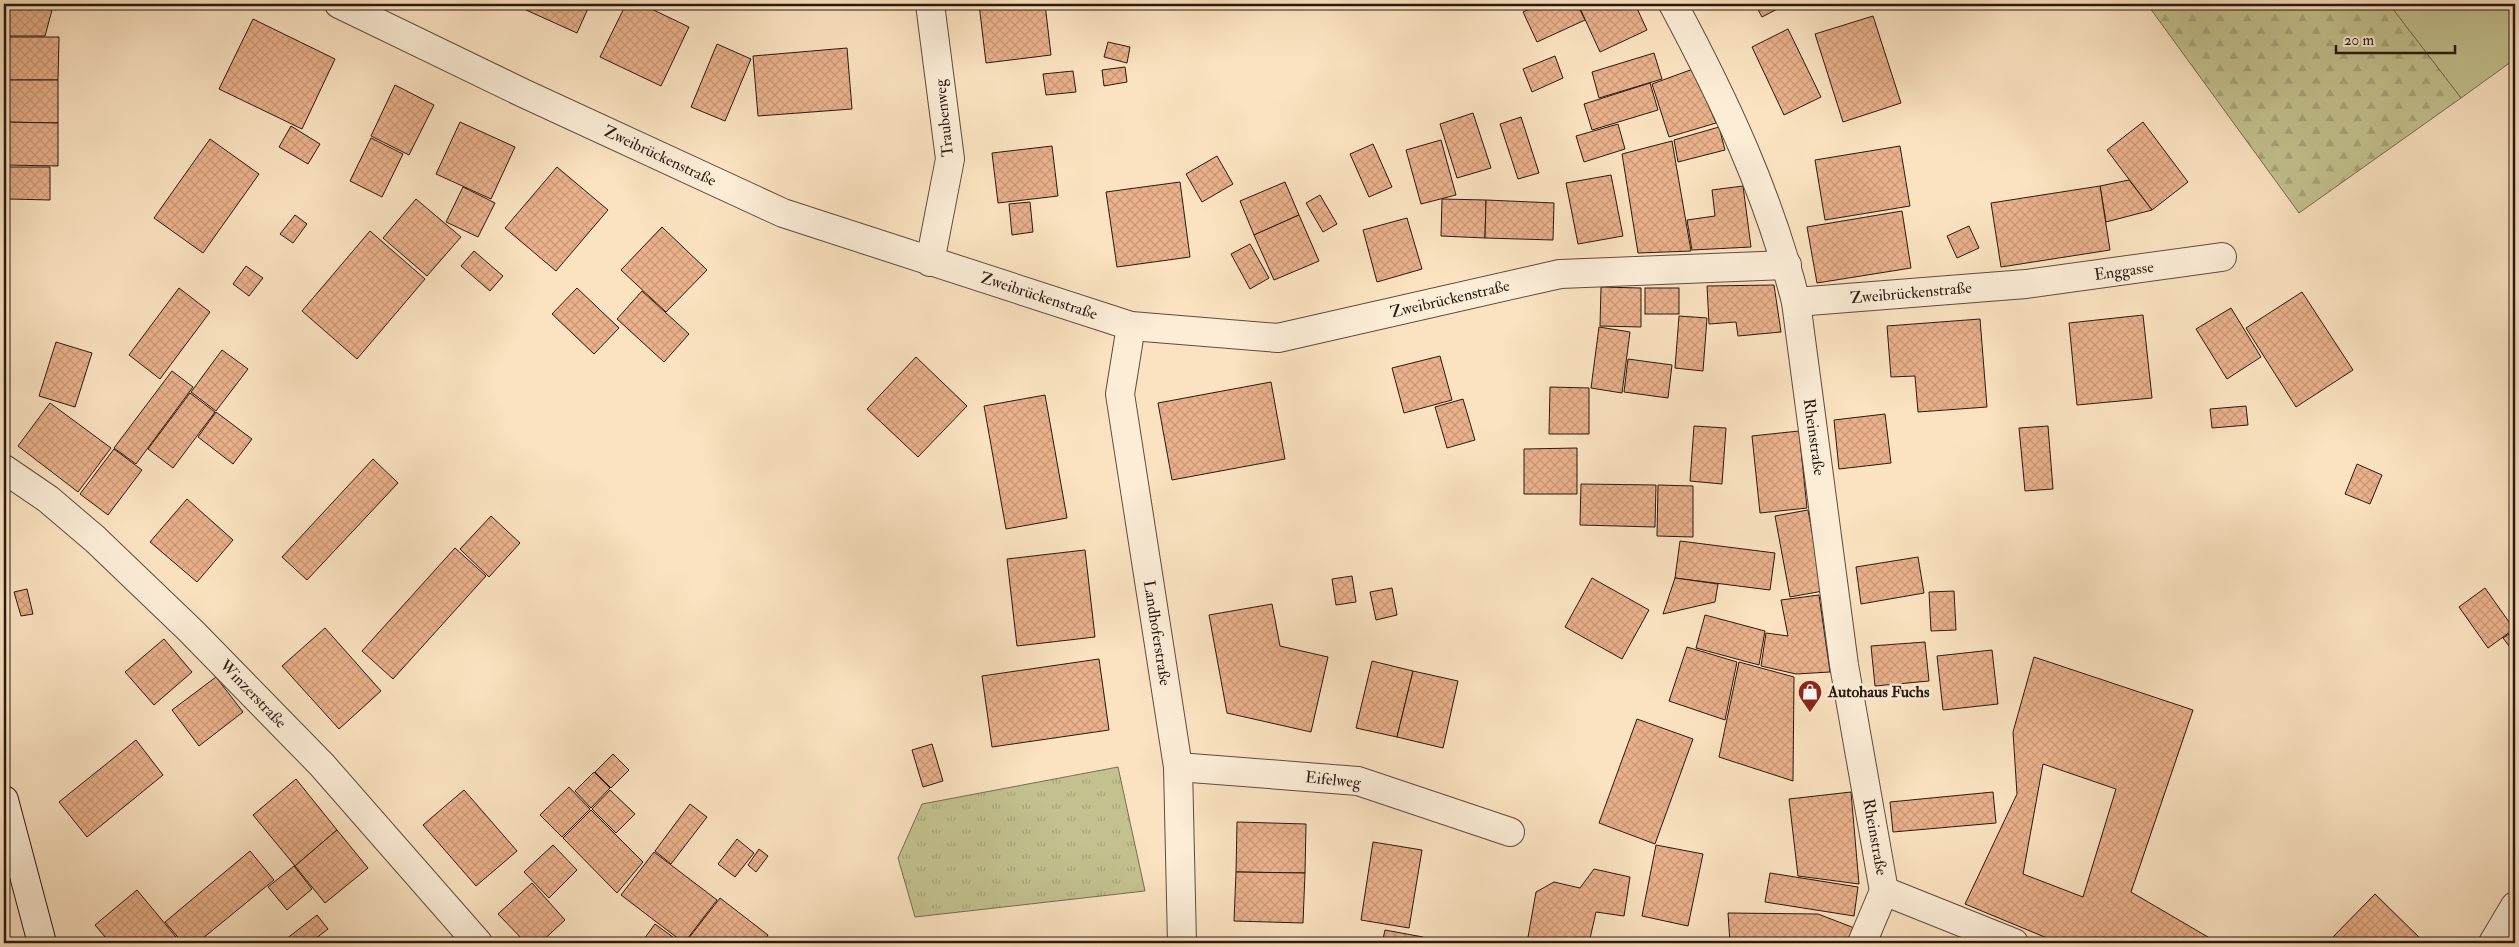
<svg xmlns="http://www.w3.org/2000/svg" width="2519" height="947" font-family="'IM FELL Double Pica',serif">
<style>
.grass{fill:#c3c28f;stroke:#776d50}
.forest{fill:url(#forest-firs);stroke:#776d50}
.park{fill:url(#park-tufts);stroke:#776d50}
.building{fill:url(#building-cross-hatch);stroke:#2b1811;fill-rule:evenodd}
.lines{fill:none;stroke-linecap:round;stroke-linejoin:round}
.minor-casing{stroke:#5f4b3d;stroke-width:30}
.secondary-casing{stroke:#2b1811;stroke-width:30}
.minor{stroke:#fcedd7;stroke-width:28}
.secondary{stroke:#fcedd7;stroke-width:28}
.labels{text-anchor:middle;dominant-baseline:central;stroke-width:5;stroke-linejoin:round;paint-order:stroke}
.street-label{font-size:16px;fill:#2b1811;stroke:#fcedd7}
.poi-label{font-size:16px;font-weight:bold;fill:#2b1811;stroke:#fcedd7;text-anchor:start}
</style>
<defs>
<pattern id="forest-firs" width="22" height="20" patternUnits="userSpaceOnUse" patternTransform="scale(1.25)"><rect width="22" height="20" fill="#c3c28f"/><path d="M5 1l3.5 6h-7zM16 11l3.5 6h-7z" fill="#a8a67a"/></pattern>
<pattern id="park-tufts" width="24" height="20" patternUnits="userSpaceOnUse" patternTransform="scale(1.25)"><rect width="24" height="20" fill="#c3c28f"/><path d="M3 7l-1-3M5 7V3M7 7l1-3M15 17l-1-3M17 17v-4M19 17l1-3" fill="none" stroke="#a8a67a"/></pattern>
<pattern id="building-cross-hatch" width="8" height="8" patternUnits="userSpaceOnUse" patternTransform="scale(1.25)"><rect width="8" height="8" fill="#eab18b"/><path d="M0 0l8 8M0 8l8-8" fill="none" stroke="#c99877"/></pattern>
</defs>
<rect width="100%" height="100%" fill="#fbe3c1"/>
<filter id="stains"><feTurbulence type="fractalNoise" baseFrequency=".004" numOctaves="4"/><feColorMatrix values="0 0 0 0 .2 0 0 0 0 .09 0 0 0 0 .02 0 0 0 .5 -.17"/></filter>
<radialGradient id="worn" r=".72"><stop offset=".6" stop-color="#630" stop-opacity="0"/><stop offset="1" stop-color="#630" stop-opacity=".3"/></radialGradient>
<polygon class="grass" points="2389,4 2506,4 2515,15 2515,59 2461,98"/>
<polygon class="forest" points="2147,4 2389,4 2461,98 2299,213"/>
<polygon class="park" points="1118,767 1145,891 915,917 898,858 922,804"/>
<g class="building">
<polygon points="4,4 25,4 52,10 45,36 4,36"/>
<polygon points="30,4 58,4 56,10"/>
<polygon points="479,4 491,4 489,8"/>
<polygon points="529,4 590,4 577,33 526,10"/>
<polygon points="626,4 641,4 689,27 661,86 600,57"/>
<polygon points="979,4 1045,4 1051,55 986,63"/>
<polygon points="1542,4 1577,4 1585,20 1537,42 1523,12"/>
<polygon points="1578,4 1635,4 1647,30 1600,52"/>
<polygon points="1755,4 1787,4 1762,17"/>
<polygon points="1873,16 1901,103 1843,122 1815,34"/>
<polygon points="253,19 335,59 302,129 219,89"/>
<polygon points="1788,29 1821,97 1784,115 1752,47"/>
<polygon points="4,37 59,37 58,80 4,80"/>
<polygon points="1108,42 1130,47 1127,63 1104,57"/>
<polygon points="717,44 751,59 725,121 691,107"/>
<polygon points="847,48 852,109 758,116 753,56"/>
<polygon points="1654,53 1662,79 1599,98 1592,72"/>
<polygon points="1555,56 1563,78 1532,92 1523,69"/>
<polygon points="1125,67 1127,82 1104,86 1102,70"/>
<polygon points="1693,69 1716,123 1669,137 1652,84"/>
<polygon points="1073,71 1076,92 1046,95 1043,74"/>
<polygon points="4,80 58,80 58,123 4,122"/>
<polygon points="1650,83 1658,110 1592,130 1584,104"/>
<polygon points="395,85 434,105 409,155 371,136"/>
<polygon points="1473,113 1491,168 1457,178 1440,124"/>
<polygon points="1521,117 1539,173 1518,179 1500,124"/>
<polygon points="4,122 58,123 58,166 4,165"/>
<polygon points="460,122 515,147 491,199 436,174"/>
<polygon points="2143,122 2188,182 2152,210 2107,150"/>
<polygon points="1618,124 1625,149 1584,162 1576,136"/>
<polygon points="291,126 320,144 308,164 279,147"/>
<polygon points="1719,127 1725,150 1678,162 1674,140"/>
<polygon points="371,138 403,154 382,197 350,181"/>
<polygon points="210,139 259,174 203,253 154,218"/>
<polygon points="1441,140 1456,195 1421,204 1406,150"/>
<polygon points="1672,141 1691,251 1638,253 1622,154"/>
<polygon points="1373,144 1392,187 1369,197 1350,154"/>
<polygon points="1052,146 1058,196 998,203 992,153"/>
<polygon points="1900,146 1910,206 1825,220 1815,160"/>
<polygon points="1217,156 1233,184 1202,202 1186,174"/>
<polygon points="9,167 50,167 50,200 9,199"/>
<polygon points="557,167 608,210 556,271 505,228"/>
<polygon points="1611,175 1623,236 1578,244 1566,183"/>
<polygon points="2129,180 2152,210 2106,222 2100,186"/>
<polygon points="1180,182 1190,257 1117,267 1106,192"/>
<polygon points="1285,182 1299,215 1254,235 1240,201"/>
<polygon points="1743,186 1751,247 1692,250 1687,220 1715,216 1712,190"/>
<polygon points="2100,186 2110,250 2001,267 1991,203"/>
<polygon points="463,187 495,203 478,237 446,222"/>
<polygon points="1320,195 1337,224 1323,232 1306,203"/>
<polygon points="416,199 461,237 427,276 383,238"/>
<polygon points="1442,199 1486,200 1485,238 1441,236"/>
<polygon points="1486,200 1554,203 1553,240 1485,238"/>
<polygon points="1030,202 1033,232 1012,235 1009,204"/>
<polygon points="1902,211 1911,268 1817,283 1807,227"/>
<polygon points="295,215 307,224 293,243 280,234"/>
<polygon points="1299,215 1319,261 1274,280 1254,235"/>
<polygon points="1407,218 1422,269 1377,282 1363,230"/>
<polygon points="1969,226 1979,248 1957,258 1947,236"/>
<polygon points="662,227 707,270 666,312 621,270"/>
<polygon points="370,231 425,279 357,359 302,311"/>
<polygon points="1250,244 1269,278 1250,289 1231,254"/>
<polygon points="474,251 503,276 490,291 461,266"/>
<polygon points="246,266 263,278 249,296 233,284"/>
<polygon points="1774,285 1781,332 1738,336 1736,322 1709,324 1707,286"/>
<polygon points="1601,287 1641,288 1641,327 1600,326"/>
<polygon points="179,288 210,312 160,379 129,355"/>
<polygon points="577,288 619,328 594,354 552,314"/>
<rect x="1645" y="288" width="34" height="26"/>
<polygon points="642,291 689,334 664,362 617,319"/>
<polygon points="2302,292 2353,370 2296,407 2246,328"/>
<polygon points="2231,308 2261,357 2227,379 2196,329"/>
<polygon points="2143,315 2152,398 2077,405 2069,323"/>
<polygon points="1679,316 1707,318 1703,371 1675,368"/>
<polygon points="1980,319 1987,407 1918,412 1915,376 1891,377 1887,326"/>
<polygon points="1599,327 1630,332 1622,393 1591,388"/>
<polygon points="56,342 92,353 75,407 39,396"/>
<polygon points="222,350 248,369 216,411 191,392"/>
<polygon points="1440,356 1452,400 1404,413 1392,368"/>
<polygon points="916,357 967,406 918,457 867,409"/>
<polygon points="1628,359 1672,365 1668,398 1624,392"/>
<polygon points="172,371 193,387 136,464 114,448"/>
<polygon points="1271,382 1285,459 1172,480 1158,403"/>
<polygon points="1550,387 1589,388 1589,434 1549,434"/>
<polygon points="190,393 215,412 173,468 148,449"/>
<polygon points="1045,395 1067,518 1006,529 984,406"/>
<polygon points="1463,399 1475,440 1447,448 1435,407"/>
<polygon points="50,403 111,448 78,492 18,446"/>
<polygon points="2246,406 2248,425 2212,428 2210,409"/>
<polygon points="216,412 252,439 233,464 198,437"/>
<polygon points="1885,414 1891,463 1839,469 1834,420"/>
<polygon points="1694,426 1726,428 1722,484 1690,481"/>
<polygon points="2048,426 2053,489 2025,491 2019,428"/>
<polygon points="1799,431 1807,508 1760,513 1752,436"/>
<polygon points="1577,448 1577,494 1524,494 1524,449"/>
<polygon points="114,449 142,470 108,515 80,494"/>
<polygon points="373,459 398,483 307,580 282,557"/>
<polygon points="2357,464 2382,475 2370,504 2345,494"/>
<polygon points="1581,484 1656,485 1655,527 1580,525"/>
<polygon points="1658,485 1693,486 1693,537 1657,536"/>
<polygon points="187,499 233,540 197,582 150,542"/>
<polygon points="1808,510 1823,591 1790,597 1775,516"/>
<polygon points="491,516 520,543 489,577 460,549"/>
<polygon points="1680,541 1775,553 1770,590 1675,578"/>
<polygon points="455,548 486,576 393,679 362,651"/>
<polygon points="1085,550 1095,637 1017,646 1007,559"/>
<polygon points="1918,557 1924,593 1861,604 1856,567"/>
<polygon points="1352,576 1356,602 1336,605 1332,579"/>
<polygon points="1592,578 1649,610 1622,659 1565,627"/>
<polygon points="1675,578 1718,584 1715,602 1663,614"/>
<polygon points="1392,588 1397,615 1376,620 1370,592"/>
<polygon points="2485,588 2514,629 2488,648 2459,607"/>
<polygon points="27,589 33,614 21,616 14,592"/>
<polygon points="1954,591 1956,630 1931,631 1929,592"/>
<polygon points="1819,595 1830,672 1796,674 1761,666 1766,633 1788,636 1781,600"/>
<polygon points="1272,604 1280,646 1328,657 1311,732 1227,713 1209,615"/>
<polygon points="1705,615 1765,631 1759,665 1696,648"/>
<polygon points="325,628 381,691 339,729 282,666"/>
<polygon points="2515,630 2515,654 2503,638"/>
<polygon points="164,639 192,672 154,705 125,672"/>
<polygon points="1925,642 1929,681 1875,686 1871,646"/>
<polygon points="1687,647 1737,662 1725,720 1669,701"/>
<polygon points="1992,650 1998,704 1943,710 1937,656"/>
<path d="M 2034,657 L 2193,710 L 2131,892 L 2213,940 L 2211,943 L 2059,943 L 1965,904 L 2017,794 L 2013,732 ZM 2043,764 L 2116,789 L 2083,897 L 2023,874 Z"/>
<polygon points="1099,659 1109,730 992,747 982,676"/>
<polygon points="1372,661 1413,671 1397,737 1356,728"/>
<polygon points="1739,662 1794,677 1793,781 1719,757"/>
<polygon points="1413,671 1458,681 1443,748 1397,737"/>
<polygon points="216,677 243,712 199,746 172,710"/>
<polygon points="1637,719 1693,739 1655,844 1599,823"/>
<polygon points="136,740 163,775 87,837 59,802"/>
<polygon points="932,744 943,781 923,787 912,750"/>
<polygon points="613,754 629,770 611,788 595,772"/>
<polygon points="594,772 610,788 591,808 575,791"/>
<polygon points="296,779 337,830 295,866 253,815"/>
<polygon points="569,787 590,809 562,837 540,815"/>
<polygon points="464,790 517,851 476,886 423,825"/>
<polygon points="610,790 635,814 616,833 592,809"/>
<polygon points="1851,792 1859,884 1798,876 1789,799"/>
<polygon points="1993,792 1996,823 1893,832 1890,802"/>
<polygon points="690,804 707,817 671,864 655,851"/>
<polygon points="591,810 643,862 617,893 563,838"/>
<polygon points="1237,822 1306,824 1305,873 1236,872"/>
<polygon points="337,830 368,868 325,903 295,866"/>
<polygon points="737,839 754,853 735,877 718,864"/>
<polygon points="1373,842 1422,850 1409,928 1361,920"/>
<polygon points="553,845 577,870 549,898 524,872"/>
<polygon points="1656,845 1703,854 1688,926 1642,916"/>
<polygon points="759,849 768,856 756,872 748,865"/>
<polygon points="250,851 274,880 197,943 183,943 165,922"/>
<polygon points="654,852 717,900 684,943 621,895"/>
<polygon points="294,866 312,889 287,910 268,887"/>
<polygon points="1594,869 1630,877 1624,916 1596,912 1589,943 1527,943 1536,892 1554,882 1580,888"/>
<polygon points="1236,872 1305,873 1303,923 1234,921"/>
<polygon points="1770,873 1858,887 1854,916 1765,902"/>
<polygon points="532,883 565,920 540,943 526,943 498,914"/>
<polygon points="137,890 181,943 110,943 95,925"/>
<polygon points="2375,894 2425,943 2327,943"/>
<polygon points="720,898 768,935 762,943 685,943"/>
<polygon points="1728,913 1818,914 1857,929 1850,943 1730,943"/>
<polygon points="317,915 328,929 310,943 281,943"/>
<polygon points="655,924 681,943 641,943"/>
<polygon points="1385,930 1423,937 1421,943 1382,943"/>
</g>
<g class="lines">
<defs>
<g id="minor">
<polyline points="339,4 523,93 783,213 1131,326 1278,338 1560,274 1787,265"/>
<path d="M 1673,4 C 1725,101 1769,195 1796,302 L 1844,665 L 1884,891"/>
<polyline points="930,262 950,159 930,4"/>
<polyline points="1796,302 2026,284 2222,257"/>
<polyline points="1131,326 1120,394 1178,767 1182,943"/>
<polyline points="4,469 48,499 95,539 191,631 322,765 478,943"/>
<polyline points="1178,767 1358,781 1510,832"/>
<polyline points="1884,891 2014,943"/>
<polyline points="1862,943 1884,891"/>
<polyline points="2493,943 2515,906"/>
</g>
<polyline id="secondary" points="4,800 42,943"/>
</defs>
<use href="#minor" class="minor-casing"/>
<use href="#secondary" class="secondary-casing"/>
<use href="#minor" class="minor"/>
<use href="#secondary" class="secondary"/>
</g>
<defs>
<symbol id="shop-pin" viewBox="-11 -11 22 30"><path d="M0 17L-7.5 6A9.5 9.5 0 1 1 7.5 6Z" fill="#8f2418" stroke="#fcedd7"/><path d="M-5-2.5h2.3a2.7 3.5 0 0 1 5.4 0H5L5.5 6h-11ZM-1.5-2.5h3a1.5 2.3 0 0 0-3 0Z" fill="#fff"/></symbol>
</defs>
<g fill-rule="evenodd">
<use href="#shop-pin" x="1796" y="678" width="28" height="38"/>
</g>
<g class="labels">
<g class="street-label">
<text transform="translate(944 118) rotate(-96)">Traubenweg</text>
<text transform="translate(660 156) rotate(25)">Zweibrückenstraße</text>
<text transform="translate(2124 271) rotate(-8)">Enggasse</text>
<text transform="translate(1911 293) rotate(-5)">Zweibrückenstraße</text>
<text transform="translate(1039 296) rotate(18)">Zweibrückenstraße</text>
<text transform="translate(1450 299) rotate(-13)">Zweibrückenstraße</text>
<text transform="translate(1814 437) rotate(82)">Rheinstraße</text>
<text transform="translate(1157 633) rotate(81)">Landhoferstraße</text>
<text transform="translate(253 694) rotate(46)">Winzerstraße</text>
<text transform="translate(1333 780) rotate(6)">Eifelweg</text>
<text transform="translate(1875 837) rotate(80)">Rheinstraße</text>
</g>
<g class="poi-label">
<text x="1828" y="692">Autohaus Fuchs</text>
</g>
</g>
<rect width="2519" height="947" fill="none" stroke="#fbe3c1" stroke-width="20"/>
<rect x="5" y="5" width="2509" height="937" fill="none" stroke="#2b1811" stroke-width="2.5"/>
<rect x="10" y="10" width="2499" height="927" fill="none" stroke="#2b1811"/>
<path d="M2336 45v8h119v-8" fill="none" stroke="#2b1811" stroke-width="2.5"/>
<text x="2344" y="45" font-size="15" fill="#2b1811" stroke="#fcedd7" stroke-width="4" paint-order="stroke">20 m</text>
<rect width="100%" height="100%" filter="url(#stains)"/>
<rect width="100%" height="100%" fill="url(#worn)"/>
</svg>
